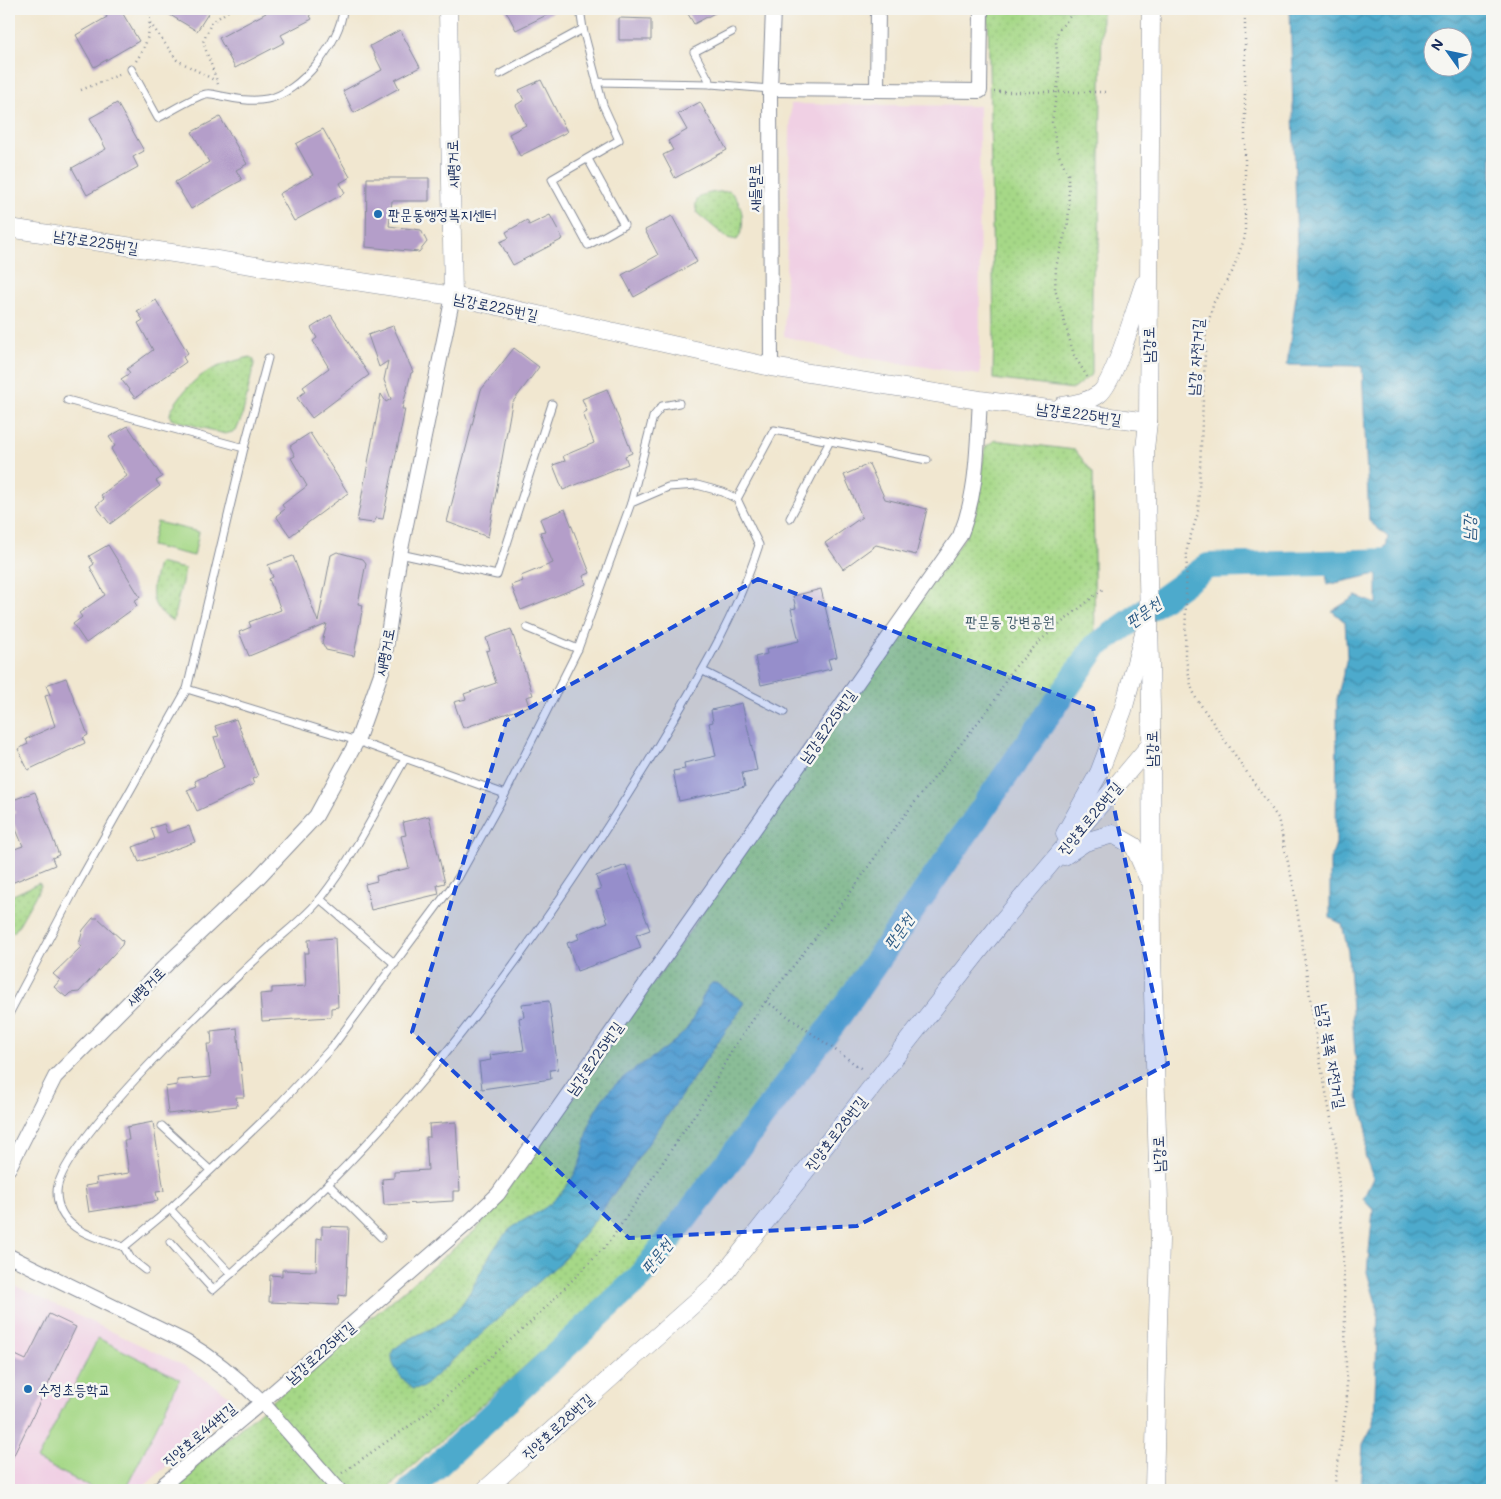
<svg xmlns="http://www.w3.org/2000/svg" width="1501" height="1499" font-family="Mali,'Poor Story',sans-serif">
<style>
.built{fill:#f0d0e4}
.park{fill:url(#park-dots);stroke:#608472}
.garden{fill:#a6d887;stroke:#608472}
.water{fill:url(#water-waves);stroke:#346c95;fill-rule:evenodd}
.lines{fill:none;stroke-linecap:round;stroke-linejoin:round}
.river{stroke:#4daacc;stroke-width:26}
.building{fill:#b49ec9}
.service-casing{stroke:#868b97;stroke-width:9}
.minor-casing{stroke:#868b97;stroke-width:16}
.tertiary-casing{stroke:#868b97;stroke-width:19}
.path{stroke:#868b97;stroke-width:2.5;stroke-dasharray:1 4;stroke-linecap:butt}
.service{stroke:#fff;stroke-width:7}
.minor{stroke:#fff;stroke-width:14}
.tertiary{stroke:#fff;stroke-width:18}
.marked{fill:#1d4ed8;fill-opacity:0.2;stroke:#1d4ed8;stroke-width:4;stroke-dasharray:10 6;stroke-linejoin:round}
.poi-dot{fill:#1f6fb2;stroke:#f6f6f2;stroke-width:2}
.labels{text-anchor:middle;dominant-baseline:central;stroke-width:5;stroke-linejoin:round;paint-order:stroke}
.street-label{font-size:15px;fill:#1b2f5e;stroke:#f6f6f2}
.poi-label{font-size:15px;fill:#1b2f5e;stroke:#f6f6f2;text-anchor:start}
.park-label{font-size:15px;fill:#3e5968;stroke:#f6f6f2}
.water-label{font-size:16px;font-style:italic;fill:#2c5a84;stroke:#f6f6f2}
</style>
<defs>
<pattern id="park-dots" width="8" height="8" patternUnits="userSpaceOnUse" patternTransform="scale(1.25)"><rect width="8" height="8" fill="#a6d887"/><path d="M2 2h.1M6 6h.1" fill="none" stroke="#8eba77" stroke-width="1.8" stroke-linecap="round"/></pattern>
<pattern id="water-waves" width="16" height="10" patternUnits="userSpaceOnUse" patternTransform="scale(1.25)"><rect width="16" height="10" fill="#4daacc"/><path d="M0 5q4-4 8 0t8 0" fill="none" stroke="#3f8ba9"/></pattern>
</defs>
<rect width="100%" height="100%" fill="#f6f6f2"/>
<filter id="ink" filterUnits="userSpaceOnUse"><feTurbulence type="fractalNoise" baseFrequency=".02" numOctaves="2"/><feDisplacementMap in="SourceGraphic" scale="10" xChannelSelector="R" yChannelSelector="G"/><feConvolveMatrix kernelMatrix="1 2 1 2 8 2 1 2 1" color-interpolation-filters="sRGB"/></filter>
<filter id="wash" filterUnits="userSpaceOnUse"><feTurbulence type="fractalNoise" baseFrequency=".0096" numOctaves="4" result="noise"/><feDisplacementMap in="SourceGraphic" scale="20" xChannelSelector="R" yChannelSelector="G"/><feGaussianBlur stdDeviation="1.12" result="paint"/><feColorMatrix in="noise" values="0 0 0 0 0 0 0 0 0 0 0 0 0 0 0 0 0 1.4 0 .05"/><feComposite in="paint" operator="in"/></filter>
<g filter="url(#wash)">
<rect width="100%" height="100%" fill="#f1e7d0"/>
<g class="built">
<polygon points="791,104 979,106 980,375 865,358 784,336"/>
<polygon points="9,1283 187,1367 231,1397 230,1409 140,1490 9,1490"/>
</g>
<g class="park">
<polygon points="988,9 1102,9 1099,248 1092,276 1092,374 1073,389 993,379 994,328"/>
<path d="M 729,191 C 743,200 747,227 737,240 L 727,238 L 697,213 C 690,191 714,193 729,191 Z"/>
<path d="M 250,357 L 254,360 L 254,364 L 242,417 L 236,431 L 225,434 L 171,419 C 168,412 173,407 177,401 C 197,372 217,365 250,357 Z"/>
<polygon points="995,440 1075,450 1093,473 1095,647 673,1234 386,1490 167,1490 478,1228 534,1154 967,534 976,513 985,447"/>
<path d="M 158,563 L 185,569 L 173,621 C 145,605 152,590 158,563 Z"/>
<polygon points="39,883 41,886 17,928 14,932 10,932 9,897"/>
</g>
<g class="garden">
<polygon points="157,522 199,532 194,556 151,546"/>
<polygon points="98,1338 180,1379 125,1490 97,1490 37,1460"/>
</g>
<g class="water">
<path d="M 1290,9 L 1492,9 L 1492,1490 L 1360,1490 L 1363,1444 L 1374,1423 L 1378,1310 L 1367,1272 L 1373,1210 L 1363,1199 L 1373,1178 L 1365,1155 L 1367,1130 L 1358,1097 L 1348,952 L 1342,924 L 1330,918 L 1330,861 L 1336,843 L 1337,699 L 1347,657 L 1345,622 L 1332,611 L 1356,596 L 1377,604 L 1377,574 L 1327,585 L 1326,565 L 1355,567 L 1386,547 L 1388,537 L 1369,521 L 1362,366 L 1287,365 L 1298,280 ZM 1434,38 L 1464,38 L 1464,68 L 1434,68 Z"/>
<path d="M 712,983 L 717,983 L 745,1003 L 599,1215 L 564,1259 L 422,1388 L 412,1389 C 402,1377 388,1366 393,1350 C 413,1333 439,1330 457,1310 C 478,1286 485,1254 508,1231 C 519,1221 534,1216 546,1207 C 557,1199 569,1184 575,1173 C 586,1154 585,1130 595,1111 C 616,1071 656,1062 684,1032 C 697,1018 702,991 712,983 Z"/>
</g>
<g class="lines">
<polyline class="river" points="411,1490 641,1276 833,1024 1095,647 1208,566 1398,561"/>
</g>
<g id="blocks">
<g class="building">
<polygon points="103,9 120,9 139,41 94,67 76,35 107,17"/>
<polygon points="160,9 211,9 197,31"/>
<polygon points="264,9 306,9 312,19 281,35 285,42 235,68 219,38 266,13"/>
<polygon points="505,9 559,9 516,30"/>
<polygon points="685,9 722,9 694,24"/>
<polygon points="619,18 651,19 651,40 619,40"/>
<polygon points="400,30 420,67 395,80 399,88 354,113 343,91 382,70 370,46"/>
<polygon points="541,80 567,132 520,156 509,134 526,125 516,105 524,100 519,90"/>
<polygon points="700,102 727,150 675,178 663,155 673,150 668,141 687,130 678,114"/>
<polygon points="117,103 144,151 133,157 138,167 87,195 72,168 106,149 90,118"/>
<polygon points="220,117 247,164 236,170 242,180 191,209 175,182 209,162 192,132"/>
<polygon points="323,129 350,177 340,183 345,193 294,221 279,194 313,175 296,144"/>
<polygon points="367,178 429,178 429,201 392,201 389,226 421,230 427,242 419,252 366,247"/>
<polygon points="550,215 563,239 513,265 500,242 509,238 506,232 527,220 529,225"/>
<polygon points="672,216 697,262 634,297 622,275 658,255 645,230"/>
<polygon points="156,300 188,353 183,357 186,362 135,398 121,379 130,373 127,369 153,350 138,323 143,320 137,311"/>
<polygon points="331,315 369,375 312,418 297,398 306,391 303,387 329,368 313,341 317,338 311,328"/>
<polygon points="393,326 413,372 411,373 402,409 405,409 383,519 376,518 374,523 357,521 381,394 386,402 391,399 384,380 388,361 379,367 368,335"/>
<polygon points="514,348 539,367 512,403 488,537 447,522 481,390"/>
<polygon points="607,389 632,453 625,456 628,464 563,490 553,465 565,461 563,456 594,443 583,413 587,411 582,399"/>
<polygon points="128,426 162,477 156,481 160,486 110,524 96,506 104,499 101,495 127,476 111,449 115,446 109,437"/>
<polygon points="310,433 348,493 290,536 276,516 285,509 282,505 307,486 291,458 295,456 290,446"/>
<polygon points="869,464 885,499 927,509 916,555 876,545 843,569 825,543 862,517 844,475"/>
<polygon points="565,509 590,573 583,576 586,584 521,610 511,585 523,581 521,576 553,563 540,532 545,531 540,519"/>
<polygon points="108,545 140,597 134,601 137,606 86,643 73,624 82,617 79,613 105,595 90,567 94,564 89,556"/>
<polygon points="337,552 363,559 366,563 358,604 363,605 354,656 326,650 322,642 327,624 249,656 239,632 251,627 249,622 281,610 269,579 273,577 268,565 293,556 318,622 331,555"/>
<polygon points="821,589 837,657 828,659 831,669 761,685 755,657 767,654 766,649 799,641 791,609 796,608 793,596"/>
<polygon points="511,629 533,695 526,697 529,706 463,728 454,702 466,699 464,694 496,683 486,651 490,650 486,638"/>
<polygon points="66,678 88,735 83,738 85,743 28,770 18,749 28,744 26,739 55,726 45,696 50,695 46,685"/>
<polygon points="742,703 757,770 742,773 745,787 679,801 673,771 685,769 684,763 716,756 709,723 713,722 711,710"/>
<polygon points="236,719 258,776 252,779 254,784 197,811 187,790 197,786 195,781 224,767 214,737 219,736 215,726"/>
<polygon points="35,792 59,855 52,858 55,865 9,884 9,851 23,846 10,815 15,813 10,801"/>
<polygon points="429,816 445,883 437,885 439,894 371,910 365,884 377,881 376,876 409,868 401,836 406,835 403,822"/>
<polygon points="164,824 167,833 189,826 195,842 139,862 133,847 155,839 151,828"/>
<polygon points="626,865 650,930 636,935 641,948 577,971 567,943 579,939 577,934 608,922 596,890 601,889 596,876"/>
<polygon points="93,918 98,918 123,941 122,945 79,992 70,993 66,997 54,987 60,980 53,974 82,946 79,944 83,930"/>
<polygon points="335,938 338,1007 331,1008 331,1017 262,1021 260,994 272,993 272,988 306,986 304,953 309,953 308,940"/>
<polygon points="549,1001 558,1069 550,1070 551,1079 482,1089 479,1062 491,1060 490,1055 524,1050 519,1018 524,1017 522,1004"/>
<polygon points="237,1028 244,1097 236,1097 237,1106 168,1114 165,1087 177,1085 177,1080 211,1077 207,1044 212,1044 211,1031"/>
<polygon points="153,1122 164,1191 156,1192 158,1201 89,1212 85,1186 97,1184 96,1178 129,1173 124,1140 129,1140 127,1127"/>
<polygon points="456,1122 460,1191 453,1191 453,1201 384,1205 382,1179 394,1178 394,1172 428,1170 426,1137 430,1137 429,1124"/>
<polygon points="322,1226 349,1227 346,1296 339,1295 338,1305 269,1302 270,1275 282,1276 282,1270 316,1271 317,1238 322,1239"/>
<polygon points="49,1314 76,1327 9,1465 9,1352 26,1360"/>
</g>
</g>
</g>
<g filter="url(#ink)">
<use href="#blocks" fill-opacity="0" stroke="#868b97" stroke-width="1"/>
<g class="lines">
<defs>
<g id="service">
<polyline points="580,9 583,29 597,82 711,84 770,89"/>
<path d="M 131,69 L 158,118 C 168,113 197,95 206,94 C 210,93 217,95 221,96 C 236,99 252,102 267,99 C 300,93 341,42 343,9"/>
<polyline points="500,74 583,29"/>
<polyline points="711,84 694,52 732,32"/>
<polyline points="588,159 624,225 588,245 552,179 619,140 603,105 597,82"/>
<polyline points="268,358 244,448 187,689 357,741 505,794"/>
<polyline points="67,400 244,448"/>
<path d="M 697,485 L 723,492 L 737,499 L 759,545 C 734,623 689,694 647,764 C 555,913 452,1060 328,1184 C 297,1215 263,1244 231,1274 L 170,1209 L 272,1112 L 333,1046 L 458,878 L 505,794 L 578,649 L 631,503 L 668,487 Z"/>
<polyline points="737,499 774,430 927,460"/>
<polyline points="631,503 653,417 662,406 679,403"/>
<polyline points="790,518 830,441"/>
<polyline points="400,554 497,575 552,404"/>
<polyline points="527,628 578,649"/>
<polyline points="703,671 784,712"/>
<polyline points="320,899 395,964"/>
<polyline points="9,1014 79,882 187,689"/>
<polyline points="162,1126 210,1170"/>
<polyline points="328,1184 381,1237"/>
<polyline points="170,1242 213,1290 231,1274"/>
<path d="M 124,1247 C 95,1237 57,1230 57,1192 C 57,1145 228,985 268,948 C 285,932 306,917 321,898 C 355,855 378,806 405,759"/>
<polyline points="145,1270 131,1259 124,1247 170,1209"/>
</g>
<g id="minor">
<polyline points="770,89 980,91 981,9"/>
<polyline points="877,89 878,9"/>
<polyline points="771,367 770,89 773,9"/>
<polyline points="9,1168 55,1077 168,963 257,879 316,816 357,741 383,668 400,554 453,296"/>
<path d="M 9,1256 L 186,1342 C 215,1359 238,1378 262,1402 L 470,1221 L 498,1194 L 960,536 C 978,492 977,446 980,400"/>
<polyline points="157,1490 262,1402 339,1490"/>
</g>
<g id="tertiary">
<polyline points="448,9 453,296"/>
<polyline points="1151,9 1148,422 1145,449 1151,707 1152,956 1160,1239 1154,1490"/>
<polyline points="9,228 453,296 771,367 980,400 1148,422"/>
<path d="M 1062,406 C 1076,404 1088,402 1099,394 C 1115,382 1136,306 1144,284"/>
<polyline points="1065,834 1099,773 1123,710 1144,633"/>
<polyline points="1064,856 1085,842 1113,834 1134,846 1148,878"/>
<polyline points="485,1490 717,1283 1000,924 1151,744"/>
</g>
</defs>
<use href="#service" class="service-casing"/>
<use href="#minor" class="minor-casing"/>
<use href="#tertiary" class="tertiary-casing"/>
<g class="path">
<polyline points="1076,9 1058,31 1056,43 1059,77 1052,122 1058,153 1068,174 1069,207 1068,222 1056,267 1055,289 1074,355 1089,380"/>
<polyline points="1245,9 1245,237 1232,272 1214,302 1206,331 1198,513 1187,547 1185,654 1191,686 1196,698 1278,818 1294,889 1318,1050 1336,1145 1343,1248 1347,1402 1334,1490"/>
<polyline points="150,23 177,60 216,81"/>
<path d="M 136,61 C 148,44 151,29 149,9"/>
<polyline points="218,84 203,42 211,23 231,9"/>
<polyline points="81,90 121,74"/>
<polyline points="994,92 1107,92"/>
<polyline points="766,1001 862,1069"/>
<polyline points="342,1473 422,1417 531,1322 608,1244 708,1095 733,1048 766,1001 851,892 897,825 994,702 1011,671 1041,640 1105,587"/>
</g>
<use href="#service" class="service"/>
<use href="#minor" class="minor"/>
<use href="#tertiary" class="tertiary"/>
</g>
</g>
<path class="marked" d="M 758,579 L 1093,708 L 1168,1064 L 857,1226 L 629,1238 L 412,1032 L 506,721 Z"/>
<g class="poi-dot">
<circle cx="378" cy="214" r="5"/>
<circle cx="28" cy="1389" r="5"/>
</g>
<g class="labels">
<g class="street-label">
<text transform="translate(452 164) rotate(-91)">새평거로</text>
<text transform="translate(754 188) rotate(-90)">새들말로</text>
<text transform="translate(96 241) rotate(9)">남강로225번길</text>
<text transform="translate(496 306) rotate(12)">남강로225번길</text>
<text transform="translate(1148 345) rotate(-90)">남강로</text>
<text transform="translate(1195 357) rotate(-86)">남강 자전거길</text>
<text transform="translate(1079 413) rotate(8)">남강로225번길</text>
<text transform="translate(384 652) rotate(-79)">새평거로</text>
<text transform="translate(827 726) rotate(-55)">남강로225번길</text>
<text transform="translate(1151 749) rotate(-90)">남강로</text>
<text transform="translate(1089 818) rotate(-50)">진양호로28번길</text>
<text transform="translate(145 986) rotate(-45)">새평거로</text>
<text transform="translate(1332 1056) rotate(80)">남강 북쪽 자전거길</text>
<text transform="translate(594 1058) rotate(-55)">남강로225번길</text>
<text transform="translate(835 1133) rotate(-52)">진양호로28번길</text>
<text transform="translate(1158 1154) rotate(-92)">남강로</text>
<text transform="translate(320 1352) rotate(-41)">남강로225번길</text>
<text transform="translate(557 1426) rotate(-42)">진양호로28번길</text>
<text transform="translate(199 1434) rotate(-40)">진양호로44번길</text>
</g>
<g class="poi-label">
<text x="388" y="214">판문동행정복지센터</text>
<text x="38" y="1389">수정초등학교</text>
</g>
<g class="park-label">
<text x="1010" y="621">판문동 강변공원</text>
</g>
<g class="water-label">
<text transform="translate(1468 528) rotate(-88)">남강</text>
<text transform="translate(1143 612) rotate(-36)">판문천</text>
<text transform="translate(898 931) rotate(-55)">판문천</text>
<text transform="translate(656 1256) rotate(-52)">판문천</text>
</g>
</g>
<rect width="1501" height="1499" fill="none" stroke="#f6f6f2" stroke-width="30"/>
<g transform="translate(1448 52) rotate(303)"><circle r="24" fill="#f6f6f2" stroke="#9ea6b7"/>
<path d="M0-4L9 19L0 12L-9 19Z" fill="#1f6fb2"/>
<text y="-8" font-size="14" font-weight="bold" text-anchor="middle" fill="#1b2f5e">N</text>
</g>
</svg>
